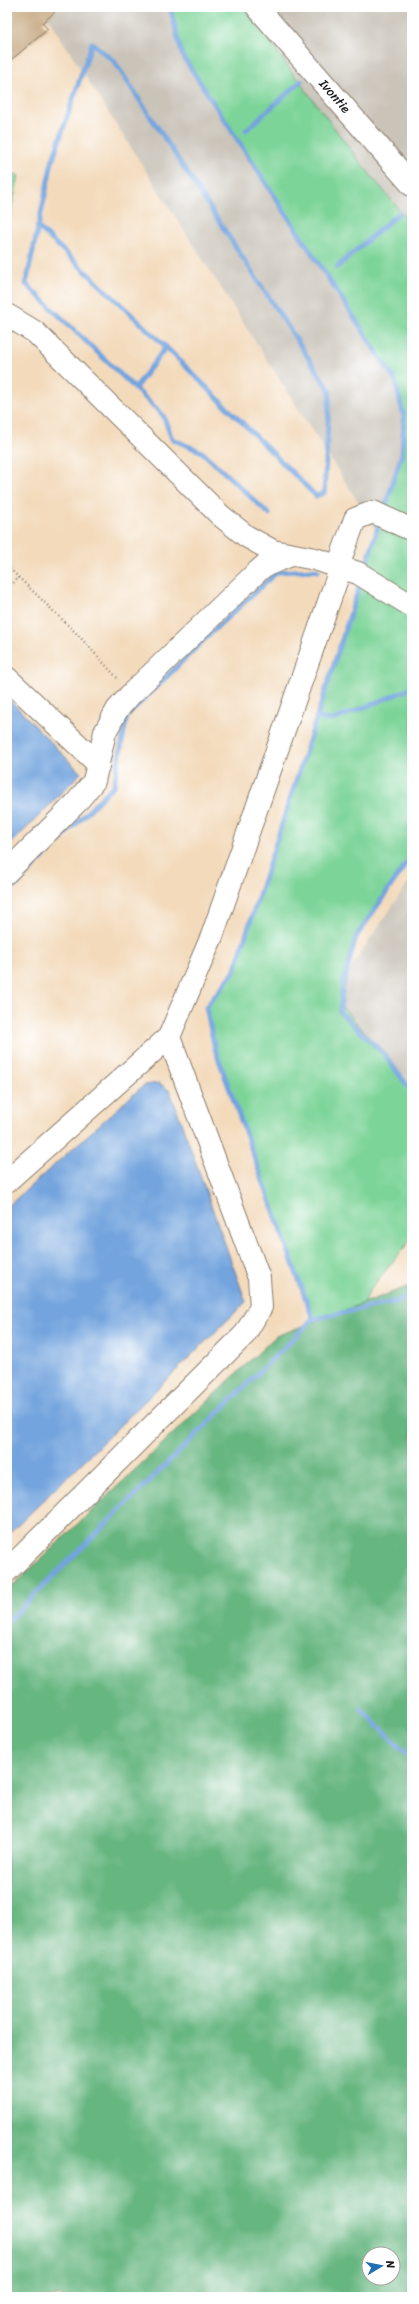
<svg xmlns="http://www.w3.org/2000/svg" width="419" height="2304" font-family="Sriracha,sans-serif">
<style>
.industrial{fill:#c9c3b8}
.green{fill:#7dd498;stroke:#4c785a}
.forest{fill:#66b680;stroke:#41694e;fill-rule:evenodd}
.water{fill:#73a4de;stroke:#48607d}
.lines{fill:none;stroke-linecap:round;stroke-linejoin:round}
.stream{stroke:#73a4de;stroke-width:5}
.building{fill:#c9ac87}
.minor-casing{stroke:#887b6c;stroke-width:24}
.path{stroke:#887b6c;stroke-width:2.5;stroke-dasharray:1 3;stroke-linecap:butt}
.minor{stroke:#fff;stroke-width:22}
.labels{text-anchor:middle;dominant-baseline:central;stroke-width:3;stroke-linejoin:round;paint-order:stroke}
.street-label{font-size:13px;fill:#1c1c1c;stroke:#fff}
</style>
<rect width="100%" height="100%" fill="#fff"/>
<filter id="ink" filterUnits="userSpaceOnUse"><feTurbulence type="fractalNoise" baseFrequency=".025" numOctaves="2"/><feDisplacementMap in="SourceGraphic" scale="8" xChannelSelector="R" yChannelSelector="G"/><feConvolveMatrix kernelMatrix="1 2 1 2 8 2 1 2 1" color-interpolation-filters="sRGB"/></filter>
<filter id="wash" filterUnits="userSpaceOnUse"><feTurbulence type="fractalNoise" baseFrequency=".012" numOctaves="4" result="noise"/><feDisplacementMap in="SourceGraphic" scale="16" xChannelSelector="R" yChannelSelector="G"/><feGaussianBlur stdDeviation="0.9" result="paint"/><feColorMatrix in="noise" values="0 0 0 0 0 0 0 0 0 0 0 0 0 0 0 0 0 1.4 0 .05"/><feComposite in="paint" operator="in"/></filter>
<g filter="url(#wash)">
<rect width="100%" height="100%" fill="#f3dabb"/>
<g class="industrial">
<polygon points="41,7 412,7 412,586"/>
<polygon points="412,877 412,1098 333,994"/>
</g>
<g class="green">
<polygon points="170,7 243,7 363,166 412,225 412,855 356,937 341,1005 384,1054 412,1092 412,1238 369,1291 7,2297 7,1622 313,1319 215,1049 206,1007 234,972 402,453 404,417 395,380 182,55"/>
<polygon points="7,169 19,176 7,229"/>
</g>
<path class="forest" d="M 412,1285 L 412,2297 L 7,2297 L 7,1591 L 276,1336 ZM 369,2254 L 393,2254 L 393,2278 L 369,2278 Z"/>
<g class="water">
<polygon points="7,697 81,773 7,848"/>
<polygon points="159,1083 170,1091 246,1302 7,1536 7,1207 144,1085"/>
</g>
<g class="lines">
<g class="stream">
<polyline points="170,7 182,55 395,380 404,417 402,453 384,511"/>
<polyline points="246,130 301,81"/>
<polyline points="37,226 166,347 316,496 324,493 330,391 114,61 92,43 52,162 26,284 163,415 172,439 202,452 269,514"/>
<polyline points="337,267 399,213"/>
<polyline points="135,388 166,347"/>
<polyline points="367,563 380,520"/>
<polyline points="316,718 333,720 412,688"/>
<polyline points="412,855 356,937 343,984 340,1012 384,1054 412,1092"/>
<polyline points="7,894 114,785 127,716 216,628 277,572 313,570 318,571"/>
<polyline points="313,1319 215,1049 206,1007 234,972 360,584"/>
<polyline points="7,1622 313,1319 399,1301 412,1295"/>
<polyline points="361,1709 412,1759"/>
</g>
</g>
<g id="blocks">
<polygon class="building" points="7,7 53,7 56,11 42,23 48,29 11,60 7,55"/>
</g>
</g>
<g filter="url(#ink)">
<use href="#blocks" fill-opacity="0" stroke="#887b6c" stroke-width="1"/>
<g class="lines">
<defs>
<g id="minor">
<polyline points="257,7 412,185"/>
<polyline points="7,315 35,332 220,515 246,536 273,551 315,559 358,573 412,606"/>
<polyline points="338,566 355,519 373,512 412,530"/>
<polyline points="7,678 95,761 98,766"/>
<polyline points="7,872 76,803 94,781 105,732 117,710 131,694 257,572 264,566 291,555"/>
<polyline points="7,1181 169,1037 212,936 341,567"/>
<polyline points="7,1571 245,1334 261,1307 259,1278 169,1037"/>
</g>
</defs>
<use href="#minor" class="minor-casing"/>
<g class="path">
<polyline points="7,566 79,636 119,680"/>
<polyline points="7,588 19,578"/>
</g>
<use href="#minor" class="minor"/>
</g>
</g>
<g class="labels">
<g class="street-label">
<text transform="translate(335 96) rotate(49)">Ivontie</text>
</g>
</g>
<rect width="419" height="2304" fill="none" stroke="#fff" stroke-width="24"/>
<g transform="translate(381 2266) rotate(80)"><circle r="19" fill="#ffffff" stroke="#a4a4a4"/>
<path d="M0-3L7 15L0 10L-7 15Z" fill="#1f6fb2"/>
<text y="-6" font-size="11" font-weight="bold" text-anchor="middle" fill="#1c1c1c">N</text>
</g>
</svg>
